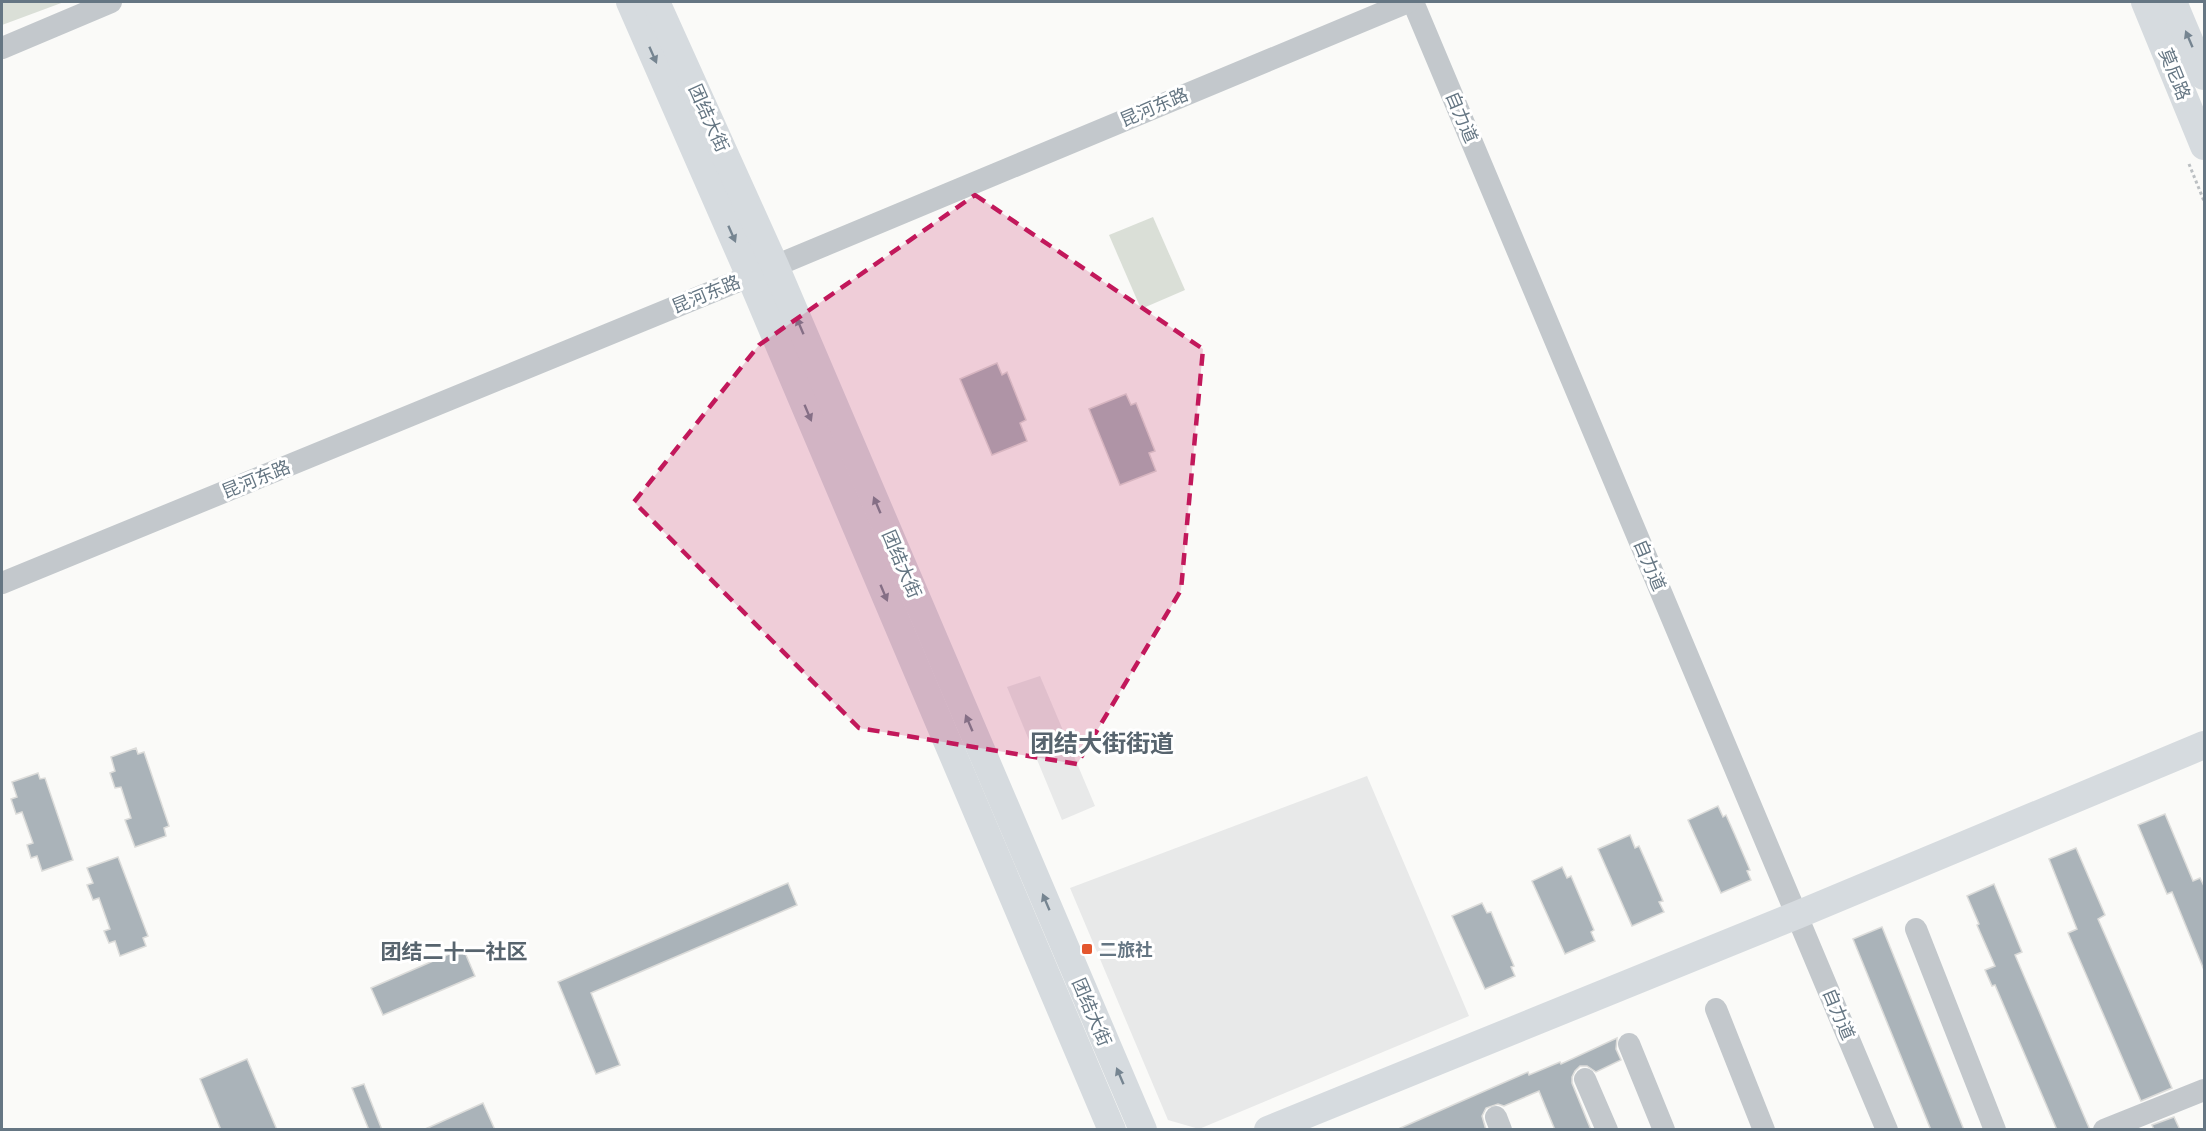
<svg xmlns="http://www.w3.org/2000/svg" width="2206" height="1131" font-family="'Public Sans','Noto Sans SC',sans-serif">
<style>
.built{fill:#e8e9e9}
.green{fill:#dadfd7}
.building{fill:#aab3b9;stroke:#dcdcda;stroke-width:1.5}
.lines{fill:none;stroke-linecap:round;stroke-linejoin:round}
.path{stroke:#bbbfc2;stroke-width:3;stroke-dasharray:3 3;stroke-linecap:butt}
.minor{stroke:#c3c8cc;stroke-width:22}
.major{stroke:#d6dbdf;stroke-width:28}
.oneway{fill:#768591}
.marked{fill:#c2185b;fill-opacity:0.2;stroke:#c2185b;stroke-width:4.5;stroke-dasharray:12 8;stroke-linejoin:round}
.poi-dot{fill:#e4572e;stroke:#fff;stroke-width:2}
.labels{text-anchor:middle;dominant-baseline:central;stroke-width:6;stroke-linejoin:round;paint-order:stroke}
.street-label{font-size:18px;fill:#657683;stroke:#fff}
.poi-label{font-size:18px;font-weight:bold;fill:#657683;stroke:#fff;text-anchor:start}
.quarter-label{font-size:21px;font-weight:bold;fill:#57646e;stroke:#fff}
.district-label{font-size:24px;font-weight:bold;fill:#57646e;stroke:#fff}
</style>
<rect width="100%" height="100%" fill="#fafaf8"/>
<g class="built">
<polygon points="1040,676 1095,806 1062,820 1007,687"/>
<polygon points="1367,776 1469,1016 1199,1129 1168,1120 1070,888"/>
</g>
<g class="green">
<polygon points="2,2 64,2 2,25"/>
<polygon points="1153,217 1185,290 1141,309 1109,235"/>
</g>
<g class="building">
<polygon points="997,363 1002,375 1007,372 1026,420 1020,423 1027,441 992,455 960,379"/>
<polygon points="1126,394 1131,405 1136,403 1155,451 1149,453 1156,471 1120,485 1089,409"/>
<polygon points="136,748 138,754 144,752 169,826 164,828 166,836 135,847 125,820 131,818 121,787 115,788 110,773 115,771 111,757"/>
<polygon points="38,773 40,779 45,778 73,860 42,871 37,856 31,858 27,845 33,843 22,812 16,814 11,799 17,797 12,782"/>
<polygon points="1718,806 1723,817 1726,815 1734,833 1750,870 1747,871 1751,880 1721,893 1688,820"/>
<polygon points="2165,814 2193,881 2200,878 2205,888 2204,970 2172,892 2167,894 2138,825"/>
<polygon points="1630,835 1635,848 1639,846 1647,864 1663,901 1659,902 1664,912 1632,926 1598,849"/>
<polygon points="2076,848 2105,915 2098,919 2172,1088 2141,1101 2068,933 2077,929 2049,859"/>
<polygon points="118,857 148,936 143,938 146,946 120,956 115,941 109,943 104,931 110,929 99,898 93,900 87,885 93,883 87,868"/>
<polygon points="1562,867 1567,878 1571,876 1594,930 1591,932 1595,941 1565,954 1532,881"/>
<polygon points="788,883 797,905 591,993 620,1065 596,1074 558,982"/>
<polygon points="1994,884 2022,952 2015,955 2090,1130 2057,1130 1995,985 1992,986 1985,970 1995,966 1977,925 1979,924 1967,896"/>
<polygon points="1482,903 1487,913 1491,912 1498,929 1514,966 1511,967 1515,976 1485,989 1452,916"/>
<polygon points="1882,927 1964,1130 1931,1130 1853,939"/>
<polygon points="463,948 475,976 383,1015 371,988"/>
<polygon points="1617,1038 1616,1049 1621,1060 1596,1072 1587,1066 1580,1066 1575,1071 1572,1077 1572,1083 1591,1130 1555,1130 1539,1091 1504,1106 1498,1104 1486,1108 1482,1116 1486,1130 1396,1130 1528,1072 1529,1075 1560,1062 1561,1064"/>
<polygon points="247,1059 277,1130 221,1130 200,1079"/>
<polygon points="364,1084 382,1130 369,1130 352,1088"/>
<polygon points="483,1103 495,1130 423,1130"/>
<polygon points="2174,1117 2180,1130 2154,1130 2152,1125"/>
</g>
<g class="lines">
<polyline class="path" points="2189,164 2204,201"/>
<g class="minor">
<polyline points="1413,2 1887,1130"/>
<polyline points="2,48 111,2"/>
<polyline points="2,583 775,266 1408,2"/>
<polyline points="1916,929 1995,1130"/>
<polyline points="1716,1009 1764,1130"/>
<polyline points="1629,1044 1664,1130"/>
<polyline points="1585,1079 1607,1130"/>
<polyline points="1496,1117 1501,1130"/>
<polyline points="2104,1130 2204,1090"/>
</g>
<g class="major">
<polyline points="630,2 750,276 1112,1130"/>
<polyline points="656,2 775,266 1143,1130"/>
<polyline points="2145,2 2204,146"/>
<polyline points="2173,2 2204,76"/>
<polyline points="1268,1130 1797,915 2204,745"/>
</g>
</g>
<defs><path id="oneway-solid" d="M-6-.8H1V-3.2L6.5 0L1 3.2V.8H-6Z" transform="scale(1.5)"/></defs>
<g class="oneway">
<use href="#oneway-solid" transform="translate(2189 39) rotate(-113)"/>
<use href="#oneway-solid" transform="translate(653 55) rotate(66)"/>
<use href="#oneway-solid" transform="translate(732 234) rotate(66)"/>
<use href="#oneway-solid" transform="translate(800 326) rotate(-113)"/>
<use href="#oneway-solid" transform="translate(808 413) rotate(67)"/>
<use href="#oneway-solid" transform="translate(877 505) rotate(-113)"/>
<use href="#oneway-solid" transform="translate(884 593) rotate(67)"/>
<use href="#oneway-solid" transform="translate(969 723) rotate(-113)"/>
<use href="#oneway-solid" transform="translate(1046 902) rotate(-113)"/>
<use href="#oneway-solid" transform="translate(1120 1076) rotate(-113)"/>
</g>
<path class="marked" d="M 975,195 L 1203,349 L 1181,590 L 1077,764 L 859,728 L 634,502 L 759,345 Z"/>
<rect class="poi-dot" x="1081" y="943" width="12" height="12" rx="3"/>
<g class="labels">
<g class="street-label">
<text transform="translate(2175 74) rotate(68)">莫尼路</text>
<text transform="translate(1154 107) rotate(-23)">昆河东路</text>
<text transform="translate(1462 117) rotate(67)">自力道</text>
<text transform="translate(709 118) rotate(66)">团结大街</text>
<text transform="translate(706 294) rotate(-22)">昆河东路</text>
<text transform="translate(256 479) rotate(-22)">昆河东路</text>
<text transform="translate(902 564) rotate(67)">团结大街</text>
<text transform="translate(1650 565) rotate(67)">自力道</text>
<text transform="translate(1092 1012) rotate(67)">团结大街</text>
<text transform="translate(1839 1014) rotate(67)">自力道</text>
</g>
<g class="poi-label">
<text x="1099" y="949">二旅社</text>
</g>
<g class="quarter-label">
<text x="454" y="951">团结二十一社区</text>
</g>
<g class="district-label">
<text x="1102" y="743">团结大街街道</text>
</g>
</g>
<rect width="2206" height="1131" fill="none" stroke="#657683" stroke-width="6"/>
</svg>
